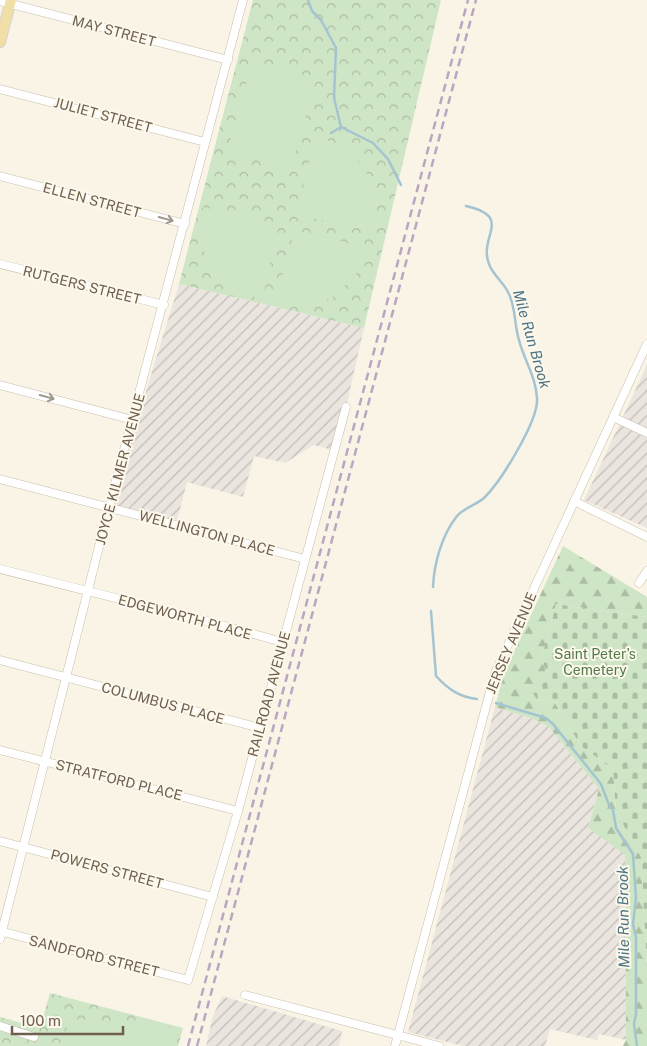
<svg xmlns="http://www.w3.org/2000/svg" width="647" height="1046" font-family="'Public Sans',sans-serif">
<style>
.industrial{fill:url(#industrial-furrows)}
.forest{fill:url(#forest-firs)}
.cemetery{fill:url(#cemetery-stones)}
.park{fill:url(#park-crowns)}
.pitch{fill:#cee5c6}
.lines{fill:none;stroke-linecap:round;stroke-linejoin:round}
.stream{stroke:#a5c4d1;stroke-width:2.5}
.minor-casing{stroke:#c9beae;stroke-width:9}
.major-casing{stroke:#d7d2cd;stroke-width:12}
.minor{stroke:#fff;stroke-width:8}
.major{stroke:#f0dfa7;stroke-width:10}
.rail{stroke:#b9a6c1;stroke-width:2.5;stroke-dasharray:8 5;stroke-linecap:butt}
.oneway{stroke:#a1978c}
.labels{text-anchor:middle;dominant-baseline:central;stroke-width:4;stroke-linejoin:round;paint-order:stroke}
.street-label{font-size:14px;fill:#6f5f4e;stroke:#fdf8ec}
.park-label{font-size:14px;fill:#52794b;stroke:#fdf8ec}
.water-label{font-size:15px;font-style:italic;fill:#4e7586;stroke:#fdf8ec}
</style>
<defs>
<pattern id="industrial-furrows" width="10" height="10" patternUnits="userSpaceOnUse" patternTransform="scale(1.25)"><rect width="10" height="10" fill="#eae6df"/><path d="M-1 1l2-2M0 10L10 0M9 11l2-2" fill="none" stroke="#c2beb7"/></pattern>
<pattern id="forest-firs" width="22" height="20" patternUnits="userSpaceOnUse" patternTransform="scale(1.25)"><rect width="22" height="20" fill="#cee5c6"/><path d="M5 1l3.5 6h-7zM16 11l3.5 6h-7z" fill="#abbda3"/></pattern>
<pattern id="cemetery-stones" width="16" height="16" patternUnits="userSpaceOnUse" patternTransform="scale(1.25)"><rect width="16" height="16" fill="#cee5c6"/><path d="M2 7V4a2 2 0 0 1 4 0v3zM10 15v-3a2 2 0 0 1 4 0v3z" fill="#abbda3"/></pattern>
<pattern id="park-crowns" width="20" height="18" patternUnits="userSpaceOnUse" patternTransform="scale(1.25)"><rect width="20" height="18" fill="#cee5c6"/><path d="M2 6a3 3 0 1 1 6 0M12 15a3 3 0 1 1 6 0" fill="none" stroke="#abbda3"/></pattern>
</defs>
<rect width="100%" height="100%" fill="#f9f4e6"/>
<g class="industrial">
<polygon points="179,284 364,328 336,451 314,445 285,463 254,456 243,497 187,482 176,525 110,508"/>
<polygon points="647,365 647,528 584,500"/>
<polygon points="495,707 533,719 549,727 599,789 588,828 625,854 626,1040 599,1034 597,1040 550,1029 545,1046 463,1046 408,1032"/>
<polygon points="222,996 342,1031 339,1046 206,1046 213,1016"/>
</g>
<polygon class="forest" points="563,546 647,597 647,617 556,604 542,656 547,679 537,700 555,703 581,746 613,769 616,811 641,857 647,970 647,1046 623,1046 626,1040 625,855 588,828 599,789 549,727 533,719 495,707 504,673"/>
<polygon class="cemetery" points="556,604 647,617 647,970 641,857 616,811 613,769 581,746 555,703 537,700 533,693 547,679 542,656"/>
<g class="park">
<polygon points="253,0 441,0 364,328 179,284"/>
<polygon points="50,993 183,1028 178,1046 0,1046 0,1017 40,1028"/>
</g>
<g class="pitch">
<polygon points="252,62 316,80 291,169 227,152"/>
<polygon points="316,136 342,146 365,168 376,199 372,231 296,215"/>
<path d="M 203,207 L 279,224 L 262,301 C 249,294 217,279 209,266 C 201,252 202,223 203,207 Z"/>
<polygon points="295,230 368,248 362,268 335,296 308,307 274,304"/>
<polygon points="86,1019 177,1028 172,1046 64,1046 65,1038 69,1034 66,1029 70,1022 77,1019 82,1022"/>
</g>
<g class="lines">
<g class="stream">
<polyline points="308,0 312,11 321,20 336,48 334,98 341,127 373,143 388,159 401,185"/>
<polyline points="331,133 341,127"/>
<path d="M 433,587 C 434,563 442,535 457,516 C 465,507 477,505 485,497 C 501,481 539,420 537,398 C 536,377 524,360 519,340 C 514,325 516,306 508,292 C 503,282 493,275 489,264 C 478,236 514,217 466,206"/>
<path d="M 431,611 L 436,676 C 448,689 459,697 477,699"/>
<polyline points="496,703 546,718 553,724 601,784 609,805 613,810 616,828 633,854 636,898 633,924 636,938 636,1014 634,1024 637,1046"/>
</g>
<defs>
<g id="minor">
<polyline points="0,1 228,60"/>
<polyline points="0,89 205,142"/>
<polyline points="0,176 185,224"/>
<polyline points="0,264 164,305"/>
<polyline points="0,385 133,420"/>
<polyline points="613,417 647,433"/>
<polyline points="0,479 305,559"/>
<polyline points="574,501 647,537"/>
<polyline points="0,569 207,621 282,642"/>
<polyline points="639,583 647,571"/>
<polyline points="0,660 260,728"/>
<polyline points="0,750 238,811"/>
<polyline points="0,841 213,897"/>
<polyline points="0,931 188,980 238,811 346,407"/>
<polyline points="0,939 111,499 243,0"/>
<polyline points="245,995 439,1046"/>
<polyline points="0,1026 34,1037"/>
<polyline points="395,1046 495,673 647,344"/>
</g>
<polyline id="major" points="0,42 11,0"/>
</defs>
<use href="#minor" class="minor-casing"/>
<use href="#major" class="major-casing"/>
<use href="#minor" class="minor"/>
<use href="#major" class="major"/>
<g class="rail">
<polyline points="188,1046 468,0"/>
<polyline points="197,1046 476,0"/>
</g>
</g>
<defs><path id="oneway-shaft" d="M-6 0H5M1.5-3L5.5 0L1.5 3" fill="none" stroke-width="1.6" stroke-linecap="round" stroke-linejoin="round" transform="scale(1.25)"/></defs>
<g class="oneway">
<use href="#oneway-shaft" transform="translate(166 219) rotate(15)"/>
<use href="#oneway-shaft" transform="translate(47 397) rotate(15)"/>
</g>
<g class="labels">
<g class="street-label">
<text transform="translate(114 31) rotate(15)">MAY STREET</text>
<text transform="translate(103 115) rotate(15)">JULIET STREET</text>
<text transform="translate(92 200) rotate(15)">ELLEN STREET</text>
<text transform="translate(82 285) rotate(14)">RUTGERS STREET</text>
<text transform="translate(120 469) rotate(-75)">JOYCE KILMER AVENUE</text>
<text transform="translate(207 533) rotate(15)">WELLINGTON PLACE</text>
<text transform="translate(185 617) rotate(15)">EDGEWORTH PLACE</text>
<text transform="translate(511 643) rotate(-67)">JERSEY AVENUE</text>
<text transform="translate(269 694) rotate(-75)">RAILROAD AVENUE</text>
<text transform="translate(163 703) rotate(15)">COLUMBUS PLACE</text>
<text transform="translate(119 780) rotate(14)">STRATFORD PLACE</text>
<text transform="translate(107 869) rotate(15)">POWERS STREET</text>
<text transform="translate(94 956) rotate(14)">SANDFORD STREET</text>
</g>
<g class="park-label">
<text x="595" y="654">Saint Peter's<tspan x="595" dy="16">Cemetery</tspan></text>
</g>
<g class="water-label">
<text transform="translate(532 339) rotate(74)">Mile Run Brook</text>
<text transform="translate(623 917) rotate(-91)">Mile Run Brook</text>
</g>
</g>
<path d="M12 1026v8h111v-8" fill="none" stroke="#6f5f4e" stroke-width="2.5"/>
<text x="20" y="1026" font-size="15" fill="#6f5f4e" stroke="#fdf8ec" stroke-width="4" paint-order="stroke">100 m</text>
</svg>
